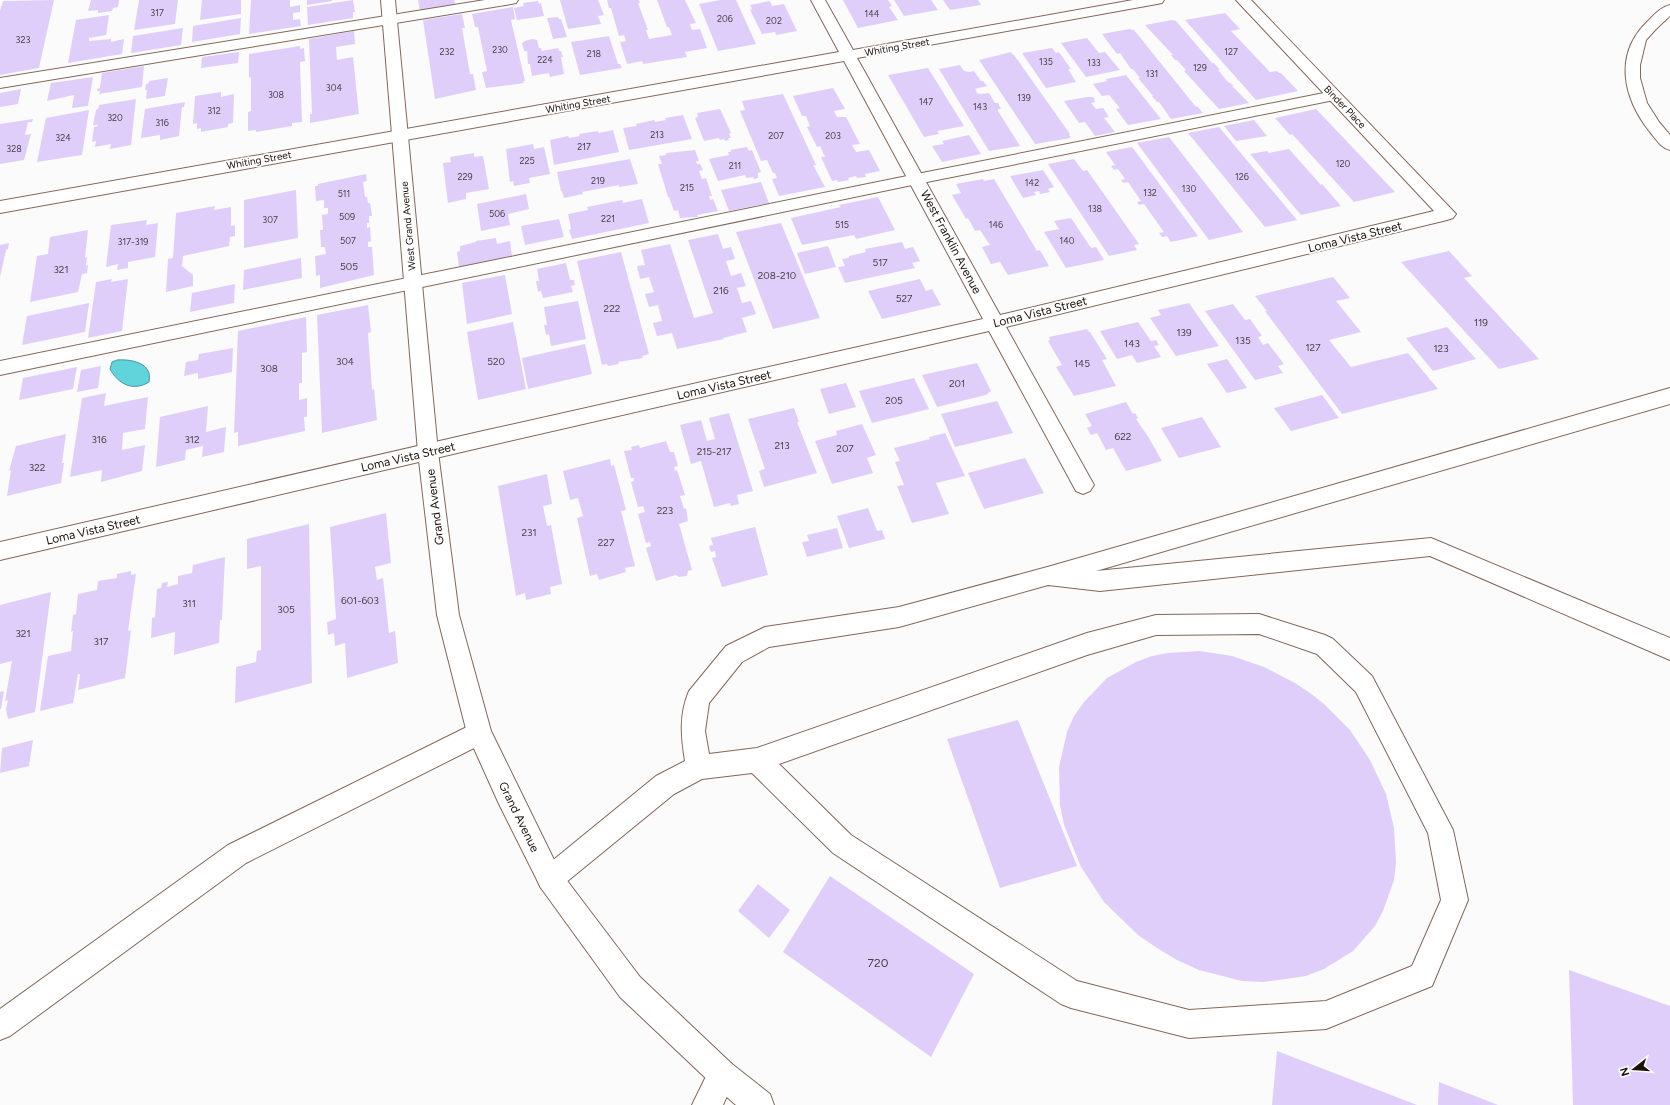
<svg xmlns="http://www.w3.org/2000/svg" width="1670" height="1105" font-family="Figtree,sans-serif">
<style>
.water{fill:#60d3db;stroke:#4b989c}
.building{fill:#e0cefa}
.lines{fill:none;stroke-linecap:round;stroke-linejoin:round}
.service-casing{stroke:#846758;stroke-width:2}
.minor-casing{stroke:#846758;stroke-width:2}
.secondary-casing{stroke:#846758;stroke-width:2}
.service{fill:#fff;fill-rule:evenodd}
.minor{fill:#fff;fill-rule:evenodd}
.secondary{fill:#fff;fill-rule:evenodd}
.labels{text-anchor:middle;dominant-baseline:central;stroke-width:3.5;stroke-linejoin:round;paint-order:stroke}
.far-number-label{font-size:9px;fill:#4c4046}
.far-street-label{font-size:10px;fill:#1b100a;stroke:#fff}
.number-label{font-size:10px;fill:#4c4046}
.street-label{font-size:12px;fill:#1b100a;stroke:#fff}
.near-number-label{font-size:12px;fill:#4c4046}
</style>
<rect width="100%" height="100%" fill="#fbfbfb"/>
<path class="water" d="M 117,360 C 132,359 153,363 149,382 C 133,392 118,384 110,369 L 112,362 Z"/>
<g class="building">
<polygon points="54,0 39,68 0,75 0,11 3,1"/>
<polygon points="91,0 119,0 118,7 113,8 112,11 98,13 98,10 88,11"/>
<polygon points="139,0 178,0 175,24 134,30"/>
<polygon points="202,0 241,0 241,14 200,20"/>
<polygon points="251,0 290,0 290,7 300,5 300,12 293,13 293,20 300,19 301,26 249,34"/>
<polygon points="307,0 332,0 332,1 307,5"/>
<polygon points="353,0 355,12 353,12 353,18 308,25 307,7"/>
<polygon points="418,0 454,0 455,4 420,10"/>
<polygon points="560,0 598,0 604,15 598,16 601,24 568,29"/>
<polygon points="607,0 639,0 640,3 638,3 648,30 646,30 649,39 672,35 669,27 667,27 657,0 685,0 696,23 690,24 692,30 700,29 707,48 685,52 687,57 643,64 642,61 627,64 620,42 626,41 624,35 619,36 611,8 609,8"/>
<polygon points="720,0 736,0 756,44 718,51 699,4"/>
<polygon points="843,0 888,0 892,6 889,7 898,20 858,28"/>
<polygon points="894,0 931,0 938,10 904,16"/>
<polygon points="943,0 978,0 981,5 950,10"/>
<polygon points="538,1 539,4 541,3 544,16 517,20 514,8 524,6 523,3"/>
<polygon points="770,1 772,6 784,4 797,31 776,35 775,32 762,34 750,10 752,9 750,5"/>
<polygon points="513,7 515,19 511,20 525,81 523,81 524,83 511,85 486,88 482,72 487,71 478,27 475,27 472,14"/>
<polygon points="1225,13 1240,29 1231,31 1270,72 1277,71 1279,73 1281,73 1298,91 1256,100 1185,20"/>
<polygon points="462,14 465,28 462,28 470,74 473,74 476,90 435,99 423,20"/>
<polygon points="109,15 106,35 89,38 89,41 111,39 111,42 124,39 122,54 68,63 76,20"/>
<polygon points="558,17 559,19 561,19 567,37 553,39 547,18"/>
<polygon points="241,18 240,34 192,42 193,26"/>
<polygon points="1172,20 1176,21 1212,63 1214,63 1220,70 1218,70 1227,81 1234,86 1232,86 1249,103 1219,109 1184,71 1186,70 1177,60 1175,60 1171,55 1173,55 1145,25"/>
<polygon points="183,28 181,45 131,53 133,36"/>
<polygon points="1129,29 1134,30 1196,107 1197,106 1203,113 1171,119 1159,102 1157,102 1152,96 1153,96 1138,78 1140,78 1133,69 1131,69 1120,53 1117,54 1102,34"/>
<polygon points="354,31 355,44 336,47 337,60 353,57 359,114 310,123 310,114 312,114 309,39"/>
<polygon points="609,36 618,64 620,64 622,68 580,75 571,42"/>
<polygon points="1087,38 1099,53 1105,52 1120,70 1086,77 1061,43"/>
<polygon points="532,39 537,40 539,48 541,48 542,51 558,48 559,51 561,51 563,57 561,57 564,74 550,77 549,73 532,76 530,64 528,64 527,51 524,51 522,43 525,41"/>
<polygon points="300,46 300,49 304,48 305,61 300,62 302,122 292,123 292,126 256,132 256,130 248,131 248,112 251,111 251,77 249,78 249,54"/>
<polygon points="1052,48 1056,53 1059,52 1071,69 1068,69 1076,82 1046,88 1022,53"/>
<polygon points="239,52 238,63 201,68 202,57"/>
<polygon points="1011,52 1013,55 1014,55 1070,134 1069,135 1071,138 1035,144 979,60"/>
<polygon points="960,65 963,70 968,72 974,71 981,81 983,81 987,86 975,89 977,92 976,93 981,94 989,93 995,103 998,103 1001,109 998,109 998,111 1020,146 989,151 939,69"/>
<polygon points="144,66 142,87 99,94 100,91 97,91 97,89 100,88 102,73"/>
<polygon points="928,68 964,126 937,131 939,134 924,137 888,75"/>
<polygon points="1126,75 1161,119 1128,125 1116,109 1120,108 1109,95 1102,96 1093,84 1107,81 1106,79"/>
<polygon points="93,77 88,106 72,108 74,95 47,101 51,83"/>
<polygon points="168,78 165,96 146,99 147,90 145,90 146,84 149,83 149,81"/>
<polygon points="833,88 845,109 834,111 837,117 846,117 860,144 852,145 856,152 869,150 880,171 865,174 866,177 857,178 856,176 848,178 849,180 838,182 837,180 832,181 821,157 825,157 820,146 817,147 807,127 810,126 806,116 802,116 793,96"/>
<polygon points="21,89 18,104 0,107 0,93"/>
<polygon points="221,92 221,97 234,94 233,123 228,124 228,127 201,132 201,128 197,129 197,123 193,124 195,96"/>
<polygon points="783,94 816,165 813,165 825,187 779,196 772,179 777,178 775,173 773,173 767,160 761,161 740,111 745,110 742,101"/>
<polygon points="1087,97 1093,97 1095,99 1094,99 1095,102 1091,103 1096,109 1103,108 1109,117 1104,118 1115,132 1095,136 1085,122 1079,123 1064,101"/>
<polygon points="136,99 131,145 110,149 111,144 95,147 96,141 92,142 94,127 98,126 98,125 93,125 96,110 98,109 99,105"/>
<polygon points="185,102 184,107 182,107 179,136 160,140 160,135 141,138 145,109"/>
<polygon points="720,109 731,133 729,134 731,138 728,138 729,140 725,141 724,139 720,140 719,138 704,141 695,118 698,117 697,113"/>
<polygon points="1316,109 1395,192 1354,202 1292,134 1290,135 1275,118"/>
<polygon points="89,110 82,155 37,162 46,118"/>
<polygon points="683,115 692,139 629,150 623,128 637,126 636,124 654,120 655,122 666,120 665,118"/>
<polygon points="33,119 32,122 28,122 25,135 31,134 24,160 0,164 0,124"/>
<polygon points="1254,120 1267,136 1236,141 1224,126"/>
<polygon points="1219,127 1297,220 1265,227 1188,133"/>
<polygon points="613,130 619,152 554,165 550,140 568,136 569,138 580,136 579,134 598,131 599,133"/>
<polygon points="969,135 981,154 942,162 932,146 944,144 942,141"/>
<polygon points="1169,137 1243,232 1209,240 1137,143"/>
<polygon points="533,144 534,149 544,147 550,174 529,178 530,183 514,186 513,181 510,182 506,149"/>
<polygon points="747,147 749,151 752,150 761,172 758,173 758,178 754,179 753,177 747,178 745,175 718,181 709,159 729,155 728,152 731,152 730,150"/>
<polygon points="1132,147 1198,236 1171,242 1167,236 1162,237 1159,233 1164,232 1144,204 1139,205 1137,202 1141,201 1128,182 1123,183 1121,180 1125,179 1118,169 1114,170 1111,166 1115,165 1106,152"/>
<polygon points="1289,149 1321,185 1322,184 1341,206 1301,215 1250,154 1267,151 1269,153"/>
<polygon points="695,150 699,161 696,161 697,164 700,164 703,170 699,171 702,179 706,178 712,196 709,196 710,200 713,199 718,211 697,215 698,217 680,218 678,210 674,211 669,197 668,197 658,164 662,164 659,156 666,155 666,153"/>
<polygon points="474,153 474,157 483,156 489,189 466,193 466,199 448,203 443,163 451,162 450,157"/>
<polygon points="630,159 638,184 619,187 619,185 582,192 583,194 564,198 562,191 561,191 557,172"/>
<polygon points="1074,159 1083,171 1087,170 1139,244 1134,245 1137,250 1109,256 1048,164"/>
<polygon points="1043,170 1054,187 1048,189 1050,192 1040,194 1039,191 1034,192 1036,195 1023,198 1010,176"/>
<polygon points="366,174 367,181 363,182 365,197 367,197 368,203 370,203 372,216 369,216 369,223 367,223 367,228 370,227 371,241 368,242 368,247 372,247 374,275 320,288 320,275 316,276 315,256 326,254 325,247 321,247 320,230 323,230 322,215 328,214 328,208 324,208 324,200 316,201 315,186 318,186 318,184"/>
<polygon points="983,179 984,181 994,179 1037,251 1040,250 1049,266 1008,275 1000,262 991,264 982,247 990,245 980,230 975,231 968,218 966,219 952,195 961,193 956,184"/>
<polygon points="761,182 769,203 729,211 721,190"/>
<polygon points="296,190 298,238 244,248 244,200"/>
<polygon points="526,194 529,209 508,214 510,225 481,231 477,204"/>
<polygon points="878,197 895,230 856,239 854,235 802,245 791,218 841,207 839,205"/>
<polygon points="642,199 649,223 572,239 569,230 571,229 568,214 588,210 587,207 622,200 623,203"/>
<polygon points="215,206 214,210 231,207 231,226 235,225 235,236 230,237 229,246 183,256 182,266 193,275 193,286 166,292 168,259 173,258 176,213"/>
<polygon points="1071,218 1091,248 1096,247 1104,260 1066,268 1044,232 1059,229 1054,221"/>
<polygon points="559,219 564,237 525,245 521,226"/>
<polygon points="147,220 146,225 158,223 155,257 128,262 128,268 117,270 118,264 106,267 111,225"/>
<polygon points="781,223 820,318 773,329 736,232"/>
<polygon points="88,230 85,258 87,257 86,266 88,265 87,273 82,274 78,292 30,302 37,256 48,254 50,237"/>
<polygon points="718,234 723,249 731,247 735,259 726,261 731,276 741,273 746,286 737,288 742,303 751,301 756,314 742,318 747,332 723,338 724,339 677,349 672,333 657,336 653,323 662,321 658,305 649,307 645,294 654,292 649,277 640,279 637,266 645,265 641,250 670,244 694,318 713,313 688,240"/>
<polygon points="496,238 497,244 510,241 512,256 459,267 457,252 460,251 460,246 476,242 476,241"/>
<polygon points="902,242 905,249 913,247 920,261 912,263 915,268 845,283 838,267 845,266 842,259 849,258 849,256 866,252 865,249"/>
<polygon points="9,243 8,249 6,250 0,277 0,245"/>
<polygon points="828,246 836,267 805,274 797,253"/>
<polygon points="1449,251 1472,276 1464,278 1539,359 1499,369 1401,262"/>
<polygon points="621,252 649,354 642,356 643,358 618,362 619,364 608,366 607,364 602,365 577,261"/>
<polygon points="301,258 302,278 243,290 244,270"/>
<polygon points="566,263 570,280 574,280 575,285 571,286 573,292 543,298 541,291 538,292 536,281 539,281 537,269"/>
<polygon points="505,275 512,314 467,324 462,283"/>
<polygon points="1333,277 1350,298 1336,301 1361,332 1329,340 1351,367 1408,353 1438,389 1342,414 1265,311 1267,311 1255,296"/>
<polygon points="112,279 111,282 128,279 122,331 88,338 96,282"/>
<polygon points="920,279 926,291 932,289 941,305 882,319 868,291"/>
<polygon points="235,284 234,303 190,312 192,293"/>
<polygon points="578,301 586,339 551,346 549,334 546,335 544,325 547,325 544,307"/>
<polygon points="89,303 85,332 22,345 27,316"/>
<polygon points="1189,303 1219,346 1176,356 1150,318 1161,315 1158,310"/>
<polygon points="1233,304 1245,320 1250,319 1262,336 1258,337 1263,345 1268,343 1284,364 1278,366 1283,373 1255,380 1205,311"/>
<polygon points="368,305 371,332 368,333 372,390 374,389 377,420 322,433 317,315"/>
<polygon points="306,317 307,352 302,353 302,383 299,383 299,400 307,398 307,417 304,417 305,431 238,446 238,432 234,433 238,331"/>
<polygon points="513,322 526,389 478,400 467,332"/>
<polygon points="1138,322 1151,341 1156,340 1159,345 1154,346 1161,357 1137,363 1132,355 1117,359 1100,331"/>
<polygon points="1447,327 1476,359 1433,371 1406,338"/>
<polygon points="1087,329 1089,332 1090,332 1107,359 1102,360 1116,386 1074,396 1056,367 1062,365 1048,341 1050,340 1049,337"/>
<polygon points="585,344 592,374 528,389 522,358"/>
<polygon points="233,348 232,372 198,379 198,373 184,376 186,362 198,360 199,354"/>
<polygon points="1227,359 1247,388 1227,393 1207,364"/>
<polygon points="977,363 991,391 986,395 937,407 922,375"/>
<polygon points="101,366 98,388 77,392 81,370"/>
<polygon points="77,367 73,389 19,400 23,378"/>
<polygon points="914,378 929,409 872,423 859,391"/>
<polygon points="846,383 856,407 829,414 820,389"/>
<polygon points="106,393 104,406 148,397 145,429 123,433 122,450 145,445 142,471 101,482 102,470 70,477 82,398"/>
<polygon points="1322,395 1339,418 1291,431 1274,408"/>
<polygon points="997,401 1013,433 955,447 941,414"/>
<polygon points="1126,402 1133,414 1135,413 1138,418 1136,419 1149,438 1162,461 1126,471 1113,448 1106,450 1097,433 1091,435 1087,428 1092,426 1085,414"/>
<polygon points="208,406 206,432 226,427 224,452 202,457 203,446 186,450 185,460 156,467 160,417"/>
<polygon points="794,408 799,422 797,422 817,473 764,487 759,471 765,469 748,419"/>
<polygon points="729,413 753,491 737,495 739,504 731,506 730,503 714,507 701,461 691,464 680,425 701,420 707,441 715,439 709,418"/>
<polygon points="1202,417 1221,447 1179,458 1161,428"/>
<polygon points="862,424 876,455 867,458 873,473 832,484 815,441 837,435 836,431"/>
<polygon points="945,433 965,476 936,483 949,514 912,523 897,486 904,485 895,462 900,461 894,448 930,439 929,437"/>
<polygon points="66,434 62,463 64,463 61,483 7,496 11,470 9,471 16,446"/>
<polygon points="666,441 670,452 674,452 678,466 674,467 675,471 677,470 685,495 680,496 684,509 686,508 688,521 679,524 692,570 688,571 687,576 679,577 676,575 656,581 646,548 651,546 650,542 646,543 638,514 645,512 643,506 638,507 631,482 634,481 634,478 631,478 624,451 632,450 631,447 639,445 640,448"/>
<polygon points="1025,458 1044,493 984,509 968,473"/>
<polygon points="610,459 611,466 614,465 626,510 621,511 635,566 625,568 626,572 599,580 597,574 590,576 577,518 583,516 578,498 570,500 563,471"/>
<polygon points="547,474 552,504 543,506 547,526 551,525 562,584 550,587 551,594 526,600 525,593 516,596 498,486"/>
<polygon points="868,508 877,531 882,530 885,539 849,548 837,516"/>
<polygon points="386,513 391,563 375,567 377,580 383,578 389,633 395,631 398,663 347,678 345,643 335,646 334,633 328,635 327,622 336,619 330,527"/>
<polygon points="309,524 312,683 235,703 236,667 256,662 257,651 261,650 261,566 247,569 247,539"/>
<polygon points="755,527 768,575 722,587 712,558 716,557 715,551 711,552 709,546 713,545 711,538"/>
<polygon points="837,528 843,548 807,557 802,542 809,541 807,535"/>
<polygon points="225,557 222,620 220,620 219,643 174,655 175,632 151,638 152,618 155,617 157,589 161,588 162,583 168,582 167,587 178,584 178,576 192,573 193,565"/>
<polygon points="131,571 131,575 136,574 128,631 131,630 125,678 78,690 80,674 78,674 73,703 40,711 48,656 71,651 73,631 71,632 73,615 76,614 78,594 97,590 98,581 117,578 117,574"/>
<polygon points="51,592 35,712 8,719 6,709 8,700 5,701 12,661 0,664 0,605"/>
<polygon points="1200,651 1232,656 1264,667 1295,683 1310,693 1324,704 1350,730 1370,760 1386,794 1394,828 1396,863 1394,880 1383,911 1375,926 1353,951 1324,969 1306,976 1264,982 1242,981 1199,970 1177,960 1157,948 1138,935 1104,902 1081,867 1064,825 1060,805 1059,767 1067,732 1074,716 1084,702 1107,678 1136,662 1152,656 1168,653"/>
<polygon points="4,691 1,709 0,709 0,692"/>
<polygon points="1018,720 1077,866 1000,888 947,739"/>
<polygon points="33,740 29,766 0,773 2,748"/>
<polygon points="830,876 974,974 931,1057 783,952"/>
<polygon points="758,884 790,910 769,938 738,911"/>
<polygon points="1569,970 1670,1006 1670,1105 1573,1105"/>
<polygon points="1277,1051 1417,1105 1272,1105"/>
<polygon points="1439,1082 1498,1105 1438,1105"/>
</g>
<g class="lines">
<defs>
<g id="service">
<polygon points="485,0 518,0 516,3 511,4 0,88 0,78"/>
<path d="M 1670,5 L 1670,16 L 1656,29 L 1646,40 L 1640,65 L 1640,78 L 1647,103 L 1659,122 L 1670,135 L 1670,150 C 1661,148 1656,139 1650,132 C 1623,98 1613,54 1648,21 C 1654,15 1661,7 1670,5 Z"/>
<polygon points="1334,91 1339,93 1342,96 1339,99 917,184 0,375 0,361 917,174"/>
<path d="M 1670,388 L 1670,404 L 1096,571 L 1431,538 L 1670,638 L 1670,660 L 1430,556 L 1100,591 L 1048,585 L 899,627 L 769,647 L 742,662 L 709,703 L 705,731 L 709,754 L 757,748 L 1087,633 L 1156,615 L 1259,614 L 1325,635 L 1333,639 L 1372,676 L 1453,830 L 1468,900 L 1432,986 L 1326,1029 L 1189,1038 L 1071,1008 L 1061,1004 L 833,853 L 752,773 L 702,779 L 674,794 L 559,888 L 550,892 L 541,888 L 537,879 L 541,870 L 656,776 L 685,761 C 681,736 679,715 689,691 L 726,646 L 765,627 L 899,607 L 1051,566 ZM 1259,634 L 1317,654 L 1356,692 L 1428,833 L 1441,900 L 1412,966 L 1326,1001 L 1189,1010 L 1077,981 L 851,835 L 779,764 L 1087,655 L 1156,635 Z"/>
<polygon points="479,721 488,725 491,733 488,741 246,863 10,1036 0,1040 0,1009 228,845"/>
<polygon points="722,1059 732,1064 737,1074 723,1105 692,1105 712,1064"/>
</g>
<polygon id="minor" points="811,0 825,0 853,50 1133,0 1164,0 1162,3 1157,4 857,58 1000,315 1434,211 1236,0 1251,0 1456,214 1453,218 1447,220 1006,327 1094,485 1090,491 1083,494 1076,491 989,331 483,447 0,560 0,542 483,431 983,319 844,61 0,213 0,201 839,52"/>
<polygon id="secondary" points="381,0 395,0 438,452 459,615 491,731 559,870 640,977 732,1064 770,1094 774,1105 736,1105 712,1084 620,997 541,888 499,804 467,733 437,615 418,452"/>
</defs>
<use href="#service" class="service-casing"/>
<use href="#minor" class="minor-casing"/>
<use href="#secondary" class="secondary-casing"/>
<use href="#service" class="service"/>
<use href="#minor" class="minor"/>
<use href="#secondary" class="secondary"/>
</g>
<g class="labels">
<g class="far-number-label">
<text x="157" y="12">317</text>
<text x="872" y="13">144</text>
<text x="725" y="18">206</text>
<text x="774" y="20">202</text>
<text x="23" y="39">323</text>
<text x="500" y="49">230</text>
<text x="447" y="51">232</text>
<text x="1231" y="51">127</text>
<text x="594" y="53">218</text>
<text x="545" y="59">224</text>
<text x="1046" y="61">135</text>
<text x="1094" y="62">133</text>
<text x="1200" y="67">129</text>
<text x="1152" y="73">131</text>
<text x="334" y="87">304</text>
<text x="276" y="94">308</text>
<text x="1024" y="97">139</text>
<text x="926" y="101">147</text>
<text x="980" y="106">143</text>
<text x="214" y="110">312</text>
<text x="115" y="117">320</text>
<text x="162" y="122">316</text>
<text x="657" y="134">213</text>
<text x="776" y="135">207</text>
<text x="833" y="135">203</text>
<text x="63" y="137">324</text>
<text x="584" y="146">217</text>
<text x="14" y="148">328</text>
<text x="527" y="160">225</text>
<text x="1343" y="163">120</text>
<text x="735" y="165">211</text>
<text x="465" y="176">229</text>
<text x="1242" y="176">126</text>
<text x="598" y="180">219</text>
<text x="1032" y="182">142</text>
<text x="687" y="187">215</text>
<text x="1189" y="188">130</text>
<text x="1150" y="192">132</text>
<text x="344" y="193">511</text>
<text x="1095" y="208">138</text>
<text x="497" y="213">506</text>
<text x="347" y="216">509</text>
<text x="608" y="218">221</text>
<text x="270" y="219">307</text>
<text x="842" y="224">515</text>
<text x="996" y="224">146</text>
<text x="348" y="240">507</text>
<text x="1067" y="240">140</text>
<text x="133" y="241">317-319</text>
</g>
<g class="far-street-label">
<text transform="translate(897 47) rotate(-10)">Whiting Street</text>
<text transform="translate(578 104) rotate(-10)">Whiting Street</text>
<text transform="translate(1345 107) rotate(46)">Binder Place</text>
<text transform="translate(259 160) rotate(-10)">Whiting Street</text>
<text transform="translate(408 226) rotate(-95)">West Grand Avenue</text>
</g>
<g class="number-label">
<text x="880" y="262">517</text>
<text x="349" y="266">505</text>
<text x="61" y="269">321</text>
<text x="777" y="275">208-210</text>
<text x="721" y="290">216</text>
<text x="904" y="298">527</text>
<text x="612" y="308">222</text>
<text x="1481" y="322">119</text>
<text x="1184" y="332">139</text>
<text x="1243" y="340">135</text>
<text x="1132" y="343">143</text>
<text x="1313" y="347">127</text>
<text x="1441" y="348">123</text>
<text x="345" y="361">304</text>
<text x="496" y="361">520</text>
<text x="1082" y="363">145</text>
<text x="269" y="368">308</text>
<text x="957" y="383">201</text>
<text x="894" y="400">205</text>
<text x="1123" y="436">622</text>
<text x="99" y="439">316</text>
<text x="192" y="439">312</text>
<text x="782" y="445">213</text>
<text x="845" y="448">207</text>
<text x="714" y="451">215-217</text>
<text x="37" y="467">322</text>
<text x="665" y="510">223</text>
<text x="529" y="532">231</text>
<text x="606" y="542">227</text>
<text x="360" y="600">601-603</text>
<text x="189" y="603">311</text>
<text x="286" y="609">305</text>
<text x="23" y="633">321</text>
<text x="101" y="641">317</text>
</g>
<g class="street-label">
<text transform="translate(1355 237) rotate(-14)">Loma Vista Street</text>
<text transform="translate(951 242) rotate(62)">West Franklin Avenue</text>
<text transform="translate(1040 312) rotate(-14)">Loma Vista Street</text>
<text transform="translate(724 385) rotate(-13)">Loma Vista Street</text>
<text transform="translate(408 457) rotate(-13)">Loma Vista Street</text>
<text transform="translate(435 507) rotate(-97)">Grand Avenue</text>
<text transform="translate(93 530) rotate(-13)">Loma Vista Street</text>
<text transform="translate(519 817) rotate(64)">Grand Avenue</text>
</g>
<g class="near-number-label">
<text x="878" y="963">720</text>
</g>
</g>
<g transform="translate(1634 1069) rotate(253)" stroke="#ffffff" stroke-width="3" paint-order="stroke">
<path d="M0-3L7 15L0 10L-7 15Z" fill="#1b100a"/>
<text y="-6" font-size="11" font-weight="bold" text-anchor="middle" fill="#1b100a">N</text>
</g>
</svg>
